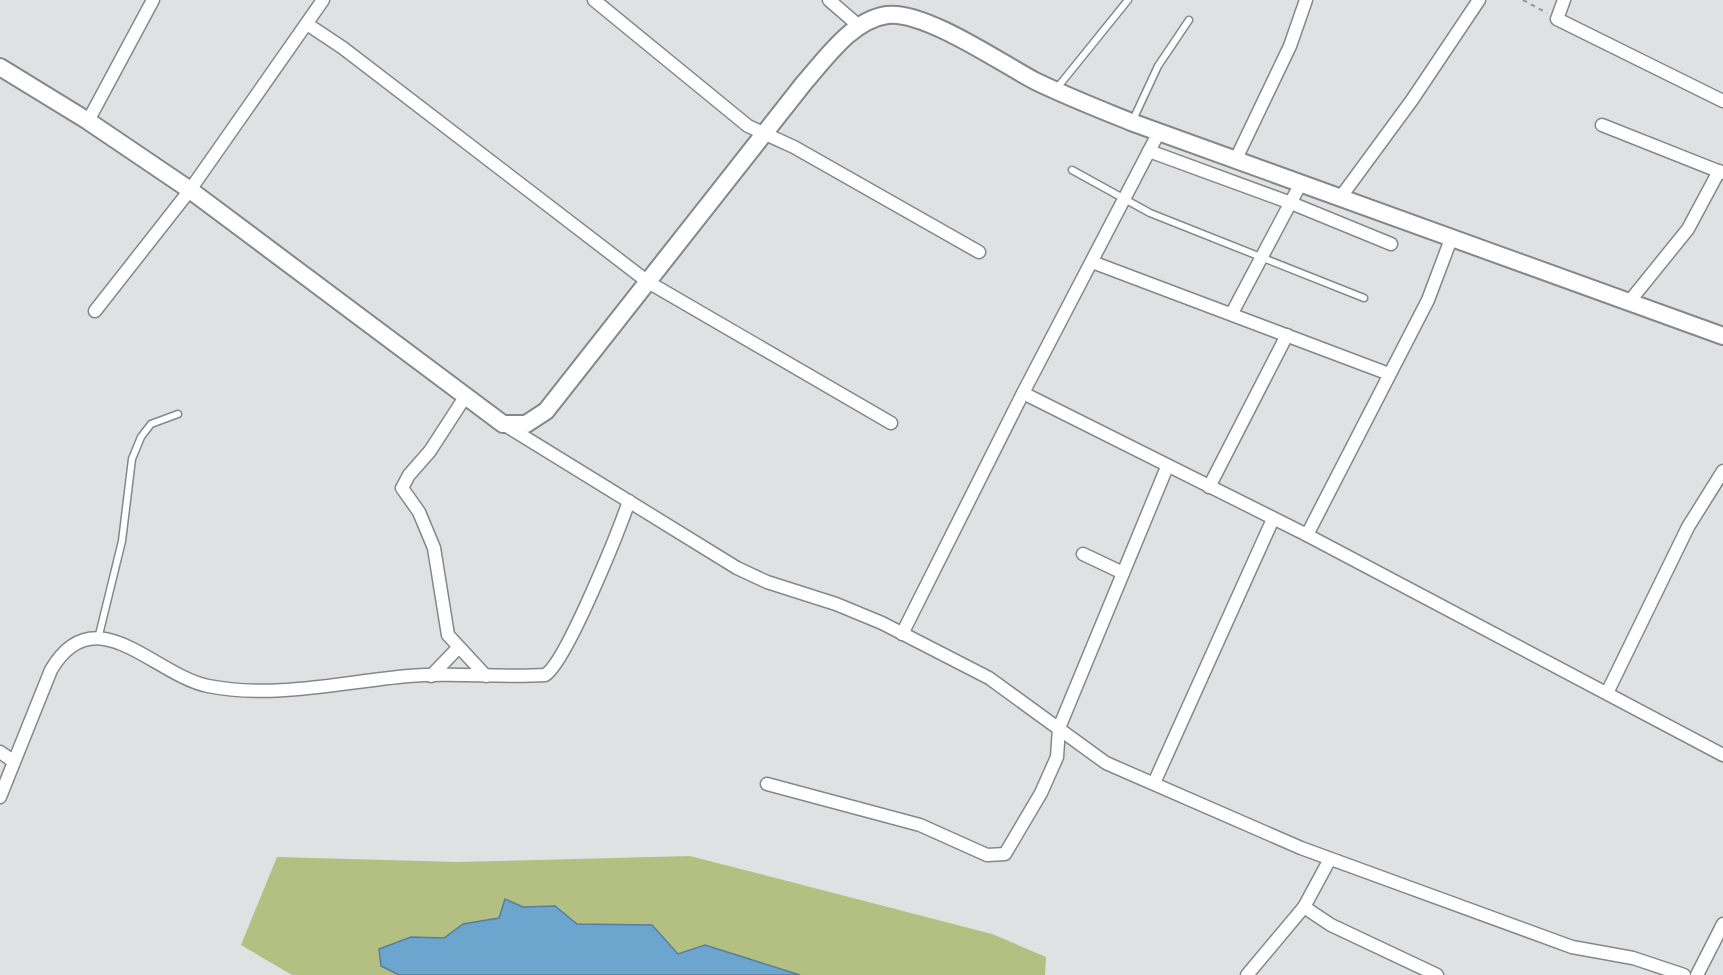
<svg xmlns="http://www.w3.org/2000/svg" width="1723" height="975" font-family="'Open Sans',sans-serif">
<style>
.green{fill:#b4c081}
.water{fill:#6ca5ce;stroke:#577f9c;stroke-width:1.5}
.lines{fill:none;stroke-linecap:round;stroke-linejoin:round}
.lane-casing{stroke:#85888a;stroke-width:9}
.street-casing{stroke:#85888a;stroke-width:15}
.secondary-casing{stroke:#85888a;stroke-width:20}
.path{stroke:#949597;stroke-width:2;stroke-dasharray:4.5 4.5;stroke-linecap:butt}
.lane{stroke:#fff;stroke-width:6}
.street{stroke:#fff;stroke-width:12}
.secondary{stroke:#fff;stroke-width:16}
</style>
<rect width="100%" height="100%" fill="#dfe1e3"/>
<polygon class="green" points="690,856 992,934 1046,957 1045,975 800,975 705,945 679,954 652,925 576,924 555,906 523,907 506,899 499,918 463,924 444,938 411,937 381,966 399,975 292,975 241,945 277,857 457,862"/>
<polygon class="water" points="505,899 523,907 555,906 577,924 652,925 678,954 705,945 800,975 399,975 381,966 379,949 411,937 444,938 463,924 499,918"/>
<g class="lines">
<defs>
<g id="lane">
<polyline points="1057,88 1128,0"/>
<polyline points="1132,122 1158,66 1189,20"/>
<polyline points="1072,170 1150,213 1364,298"/>
<polyline points="98,639 122,541 132,459 141,437 151,424 178,414"/>
</g>
<g id="street">
<polyline points="594,0 748,126 794,147 979,252"/>
<polyline points="829,0 859,26"/>
<polyline points="1564,0 1557,19 1723,101"/>
<polyline points="307,24 343,48 648,282 891,423"/>
<polyline points="88,121 153,0"/>
<polyline points="1602,125 1723,173"/>
<polyline points="1149,151 1291,203 1391,244"/>
<polyline points="1236,159 1290,46 1306,0"/>
<polyline points="1340,198 1412,100 1479,0"/>
<polyline points="1092,262 1389,374"/>
<polyline points="1629,302 1688,229 1719,171"/>
<polyline points="95,311 190,190 323,0"/>
<polyline points="1232,313 1301,183"/>
<polyline points="1023,393 1307,535 1723,755"/>
<polyline points="465,397 430,451 409,475 402,488 419,512 434,548 448,635 486,676"/>
<polyline points="505,425 737,568 767,582 836,604 882,623 989,678 1106,763 1301,848 1572,947 1633,958 1684,975"/>
<polyline points="1209,487 1287,335"/>
<polyline points="1307,535 1428,300 1451,239"/>
<polyline points="1083,554 1123,573"/>
<polyline points="902,634 1023,393 1159,132"/>
<polyline points="431,676 457,649"/>
<polyline points="1607,693 1688,527 1723,471"/>
<polyline points="0,752 13,761"/>
<polyline points="1154,783 1273,519"/>
<polyline points="767,784 920,825 987,855 1005,854 1041,793 1057,757 1059,728 1167,467"/>
<path d="M 0,797 L 51,670 C 95,595 154,675 208,686 C 274,699 342,682 408,676 C 454,672 500,678 545,675 C 566,663 619,530 629,501"/>
<polyline points="1304,907 1331,925 1437,975"/>
<polyline points="1247,975 1304,907 1330,859"/>
<polyline points="1697,975 1723,924"/>
</g>
<path id="secondary" d="M 0,67 L 88,121 L 190,190 L 503,424 L 526,424 L 546,411 L 804,83 C 826,58 852,20 887,15 C 924,10 1001,63 1035,81 C 1066,96 1099,109 1131,122 L 1723,336"/>
</defs>
<use href="#lane" class="lane-casing"/>
<use href="#street" class="street-casing"/>
<use href="#secondary" class="secondary-casing"/>
<polyline class="path" points="1523,0 1547,13"/>
<use href="#lane" class="lane"/>
<use href="#street" class="street"/>
<use href="#secondary" class="secondary"/>
</g>
</svg>
